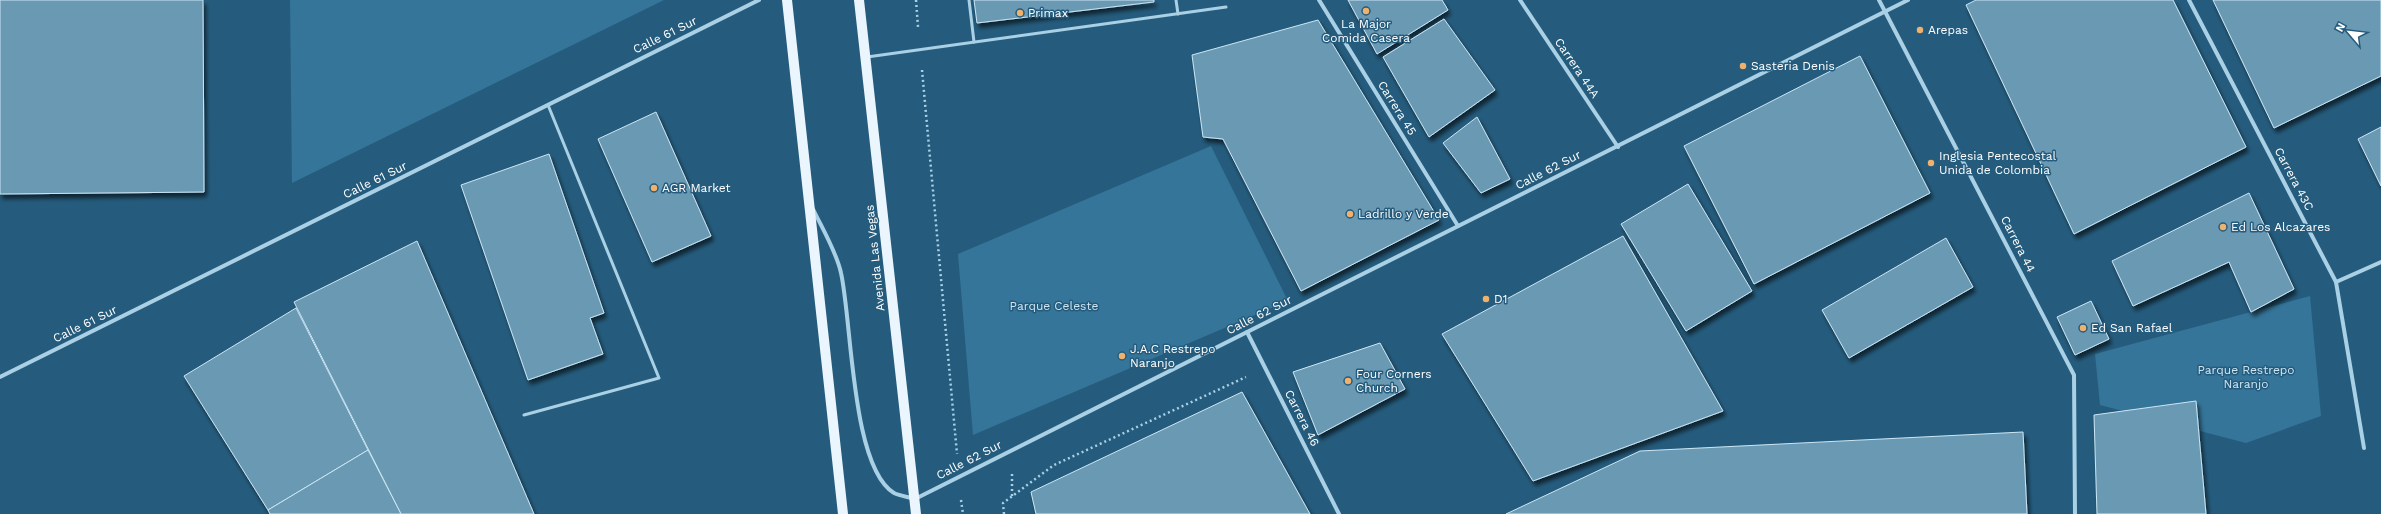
<svg xmlns="http://www.w3.org/2000/svg" width="2381" height="514" font-family="'Work Sans',sans-serif">
<style>
.green{fill:#357599}
.building{fill:#6a99b4;stroke:#cce6f4;filter:url(#shadow)}
.lines{fill:none;stroke-linecap:round;stroke-linejoin:round}
.path{stroke:#a9d0e5;stroke-width:2.5;stroke-dasharray:2 3;stroke-linecap:butt}
.lane{stroke:#a9d0e5;stroke-width:3}
.street{stroke:#a9d0e5;stroke-width:4}
.primary{stroke:#eaf5fd;stroke-width:10}
.poi-dot{fill:#efb16e;stroke:#255c7d;stroke-width:1.5}
.labels{text-anchor:middle;dominant-baseline:central;stroke-width:3;stroke-linejoin:round;paint-order:stroke}
.poi-label{font-size:12px;fill:#fff;stroke:#255c7d;text-anchor:start}
.street-label{font-size:12px;fill:#fff;stroke:#255c7d}
.park-label{font-size:12px;fill:#cce6f4;stroke:#255c7d}
</style>
<defs>
<filter id="shadow"><feDropShadow dx="2.5" dy="4.5" stdDeviation="2" flood-color="#0009"/></filter>
</defs>
<rect width="100%" height="100%" fill="#255c7d"/>
<g class="green">
<polygon points="290,0 664,0 292,183"/>
<polygon points="1211,146 1288,301 973,435 958,254"/>
<polygon points="2310,296 2321,416 2246,443 2100,405 2095,354"/>
</g>
<g class="building">
<polygon points="0,0 203,0 204,192 0,194"/>
<polygon points="974,0 1154,0 1154,2 977,23"/>
<polygon points="1348,0 1442,0 1448,10 1377,54"/>
<polygon points="1976,0 2173,0 2246,147 2074,234 1966,5"/>
<polygon points="2213,0 2381,0 2381,76 2274,128"/>
<polygon points="1444,19 1495,90 1429,137 1383,57"/>
<polygon points="1318,20 1439,220 1301,291 1223,139 1203,137 1192,55"/>
<polygon points="1860,56 1930,193 1754,284 1684,146"/>
<polygon points="656,112 711,236 652,262 598,139"/>
<polygon points="1477,117 1510,179 1481,193 1443,143"/>
<polygon points="2381,127 2381,186 2358,139"/>
<polygon points="549,154 604,313 590,318 603,354 528,380 461,185"/>
<polygon points="1688,184 1752,291 1686,331 1621,224"/>
<polygon points="2249,193 2294,289 2251,312 2229,262 2133,306 2112,261"/>
<polygon points="1623,236 1723,411 1533,481 1442,334"/>
<polygon points="1946,238 1973,287 1849,358 1822,310"/>
<polygon points="417,241 534,514 401,514 294,302"/>
<polygon points="2091,301 2109,339 2075,355 2057,317"/>
<polygon points="296,308 368,450 268,510 184,376"/>
<polygon points="1380,343 1405,389 1318,435 1293,372"/>
<polygon points="1242,392 1310,514 1036,514 1031,492"/>
<polygon points="2196,401 2206,514 2097,514 2094,415"/>
<polygon points="2023,432 2027,514 1506,514 1640,451"/>
<polygon points="368,450 401,514 270,514 268,510"/>
</g>
<g class="lines">
<g class="path">
<polyline points="916,0 918,27"/>
<polyline points="922,70 957,454"/>
<polyline points="1012,496 1012,474"/>
<polyline points="961,500 963,514"/>
<polyline points="1004,514 1003,503 1054,465 1246,377"/>
</g>
<g class="lane">
<polyline points="969,0 974,42"/>
<polyline points="1176,0 1178,14"/>
<polyline points="867,57 1226,7"/>
<polyline points="524,415 659,378 548,105"/>
</g>
<g class="street">
<polyline points="1319,0 1458,226"/>
<polyline points="1520,0 1618,147"/>
<polyline points="1879,0 2074,375 2075,514"/>
<polyline points="2189,0 2336,282 2364,448"/>
<path d="M 813,209 C 822,228 837,253 841,273 C 852,321 851,467 894,493 C 900,496 909,497 915,499 L 1908,0"/>
<polyline points="2336,282 2381,262"/>
<polyline points="1247,332 1339,514"/>
<polyline points="0,377 759,0"/>
</g>
<g class="primary">
<polyline points="787,0 843,514"/>
<polyline points="859,0 916,514"/>
</g>
</g>
<g class="poi-dot">
<circle cx="1366" cy="11" r="4"/>
<circle cx="1020" cy="13" r="4"/>
<circle cx="1920" cy="30" r="4"/>
<circle cx="1743" cy="66" r="4"/>
<circle cx="1931" cy="163" r="4"/>
<circle cx="654" cy="188" r="4"/>
<circle cx="1350" cy="214" r="4"/>
<circle cx="2223" cy="227" r="4"/>
<circle cx="1486" cy="299" r="4"/>
<circle cx="2083" cy="328" r="4"/>
<circle cx="1122" cy="356" r="4"/>
<circle cx="1348" cy="381" r="4"/>
</g>
<g class="labels">
<g class="poi-label">
<text x="1028" y="13">Primax</text>
<text x="1366" y="24" text-anchor="middle">La Major<tspan x="1366" dy="14">Comida Casera</tspan></text>
<text x="1928" y="30">Arepas</text>
<text x="1751" y="66">Sasteria Denis</text>
<text x="1939" y="156">Inglesia Pentecostal<tspan x="1939" dy="14">Unida de Colombia</tspan></text>
<text x="662" y="188">AGR Market</text>
<text x="1358" y="214">Ladrillo y Verde</text>
<text x="2231" y="227">Ed Los Alcazares</text>
<text x="1494" y="299">D1</text>
<text x="2091" y="328">Ed San Rafael</text>
<text x="1130" y="349">J.A.C Restrepo<tspan x="1130" dy="14">Naranjo</tspan></text>
<text x="1356" y="374">Four Corners<tspan x="1356" dy="14">Church</tspan></text>
</g>
<g class="street-label">
<text transform="translate(665 35) rotate(-26)">Calle 61 Sur</text>
<text transform="translate(1577 68) rotate(56)">Carrera 44A</text>
<text transform="translate(1397 108) rotate(58)">Carrera 45</text>
<text transform="translate(1548 170) rotate(-27)">Calle 62 Sur</text>
<text transform="translate(2294 179) rotate(62)">Carrera 43C</text>
<text transform="translate(375 180) rotate(-26)">Calle 61 Sur</text>
<text transform="translate(2018 244) rotate(63)">Carrera 44</text>
<text transform="translate(875 258) rotate(-96)">Avenida Las Vegas</text>
<text transform="translate(1259 315) rotate(-27)">Calle 62 Sur</text>
<text transform="translate(85 324) rotate(-26)">Calle 61 Sur</text>
<text transform="translate(1302 418) rotate(63)">Carrera 46</text>
<text transform="translate(969 460) rotate(-27)">Calle 62 Sur</text>
</g>
<g class="park-label">
<text x="1054" y="306">Parque Celeste</text>
<text x="2246" y="370">Parque Restrepo<tspan x="2246" dy="14">Naranjo</tspan></text>
</g>
</g>
<g transform="translate(2349 32) rotate(298)" stroke="#255c7d" stroke-width="3" paint-order="stroke">
<path d="M0-3L7 15L0 10L-7 15Z" fill="#ffffff"/>
<text y="-6" font-size="11" font-weight="bold" text-anchor="middle" fill="#ffffff">N</text>
</g>
</svg>
